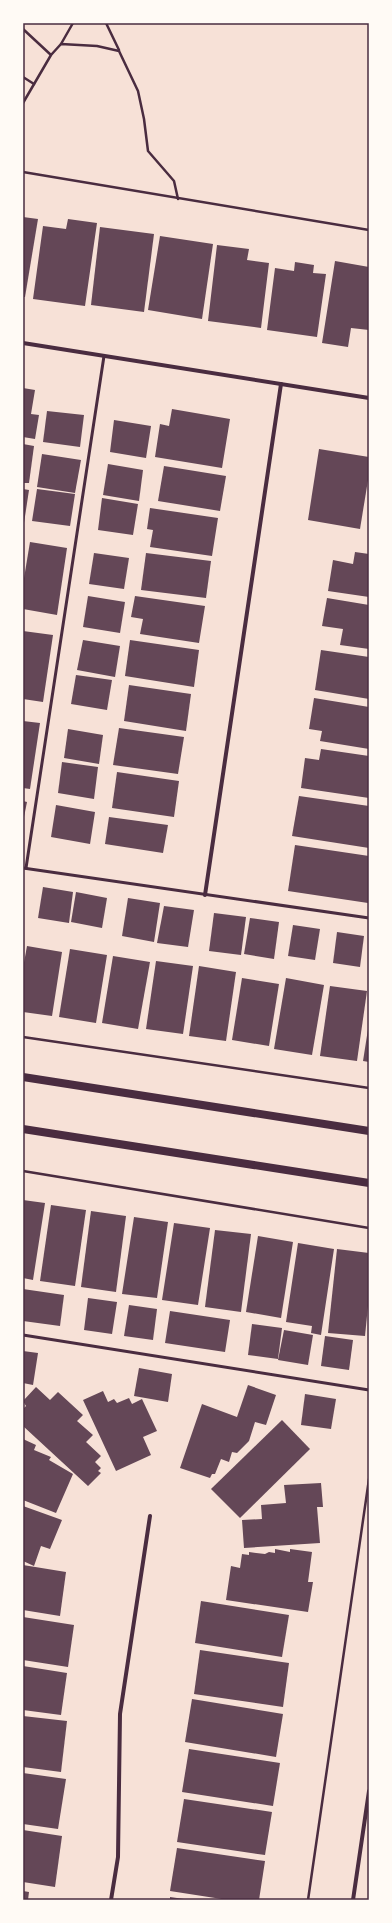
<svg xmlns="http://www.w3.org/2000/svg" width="392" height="1923" font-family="'Public Sans',sans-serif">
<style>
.building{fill:#644757}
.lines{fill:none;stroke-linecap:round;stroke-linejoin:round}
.path{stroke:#4a2c40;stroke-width:2.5}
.service{stroke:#4a2c40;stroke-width:3}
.minor{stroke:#4a2c40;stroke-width:4}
.secondary{stroke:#4a2c40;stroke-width:8}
.neatline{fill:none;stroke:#4a2c40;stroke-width:1.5}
</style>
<rect width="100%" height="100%" fill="#f7e1d7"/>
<g class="building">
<polygon points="23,217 38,219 25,297 23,297"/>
<polygon points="68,219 97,223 85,306 33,299 43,226 66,229"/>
<polygon points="100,227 154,234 144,312 91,305"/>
<polygon points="160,236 213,244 202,319 148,310"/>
<polygon points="217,245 249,249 247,260 269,263 261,328 208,321"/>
<polygon points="335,261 369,267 369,330 351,328 348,347 322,343"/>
<polygon points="295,262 314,265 313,273 326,274 317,337 267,330 275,268 294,271"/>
<polygon points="23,388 35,390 31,414 39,415 35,439 23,437"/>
<polygon points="172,409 230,419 222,468 155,457 160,424 169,426"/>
<polygon points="47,411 84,415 80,447 43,442"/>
<polygon points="114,420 151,426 146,458 110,452"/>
<polygon points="23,444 34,446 29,483 23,483"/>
<polygon points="319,449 369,457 369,474 360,529 308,520"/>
<polygon points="42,454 81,460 75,493 37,487"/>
<polygon points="108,464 143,470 139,501 103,495"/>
<polygon points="164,466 226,476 220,511 158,501"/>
<polygon points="23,489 29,490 24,523 23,523"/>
<polygon points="37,489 75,494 70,526 32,521"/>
<polygon points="102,498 138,504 133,535 98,530"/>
<polygon points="150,508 218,518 212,556 150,547 153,530 147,529"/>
<polygon points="30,542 67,548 57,615 23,609 23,584"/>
<polygon points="355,552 369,554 369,597 328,591 333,560 353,564"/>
<polygon points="94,553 129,558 124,589 89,584"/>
<polygon points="146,553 211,561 206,598 141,590"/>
<polygon points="88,596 125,602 120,633 83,627"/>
<polygon points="135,596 205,606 199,643 140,634 143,619 131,617"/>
<polygon points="327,598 369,605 369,649 340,645 343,629 322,626"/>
<polygon points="23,631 53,635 43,702 23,699"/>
<polygon points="83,640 120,646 115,677 77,670"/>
<polygon points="130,640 199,650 194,687 125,676"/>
<polygon points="321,650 369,657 369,699 315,690"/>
<polygon points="76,675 112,680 107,710 71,704"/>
<polygon points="129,685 191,694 186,731 124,721"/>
<polygon points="314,698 369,707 369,749 320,741 322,731 309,729"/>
<polygon points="23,721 40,723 30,789 23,788"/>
<polygon points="119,728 184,737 178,774 113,765"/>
<polygon points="68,729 103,735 99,764 64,758"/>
<polygon points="321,749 369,756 369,798 301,788 305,758 319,760"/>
<polygon points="62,762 98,767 94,799 58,793"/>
<polygon points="117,772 179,781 174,817 112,808"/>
<polygon points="299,796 369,806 369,848 292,836"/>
<polygon points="23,801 27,802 24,817 23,817"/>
<polygon points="56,805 95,812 90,844 51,837"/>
<polygon points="109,817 168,825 163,853 105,844"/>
<polygon points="295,845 369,856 368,903 288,891"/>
<polygon points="43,887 73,892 69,923 38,918"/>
<polygon points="76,892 107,898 102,928 71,922"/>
<polygon points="128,898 160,903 154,942 122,936"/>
<polygon points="164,906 194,910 188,947 157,943"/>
<polygon points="214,913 246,917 241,955 209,951"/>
<polygon points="250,918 279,922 274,959 244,954"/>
<polygon points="293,925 320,929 315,960 288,956"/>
<polygon points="337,932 364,936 360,967 333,963"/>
<polygon points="27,946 62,952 52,1016 23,1012 23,968"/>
<polygon points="70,949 107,955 96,1023 59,1017"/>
<polygon points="113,956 150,962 138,1029 102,1023"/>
<polygon points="156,961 193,966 183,1034 146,1029"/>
<polygon points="199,966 236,972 226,1041 189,1036"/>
<polygon points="242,978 279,984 269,1046 232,1040"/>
<polygon points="286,978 324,985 312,1055 274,1049"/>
<polygon points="330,986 367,991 357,1061 320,1056"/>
<polygon points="368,1029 369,1029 369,1062 363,1061"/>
<polygon points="23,1200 45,1203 33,1280 23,1278"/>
<polygon points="51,1205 86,1210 75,1286 40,1281"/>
<polygon points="91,1211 126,1216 116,1292 81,1287"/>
<polygon points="134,1217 168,1222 157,1298 122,1294"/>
<polygon points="174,1223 210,1228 198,1305 162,1300"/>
<polygon points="215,1230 251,1234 241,1312 205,1307"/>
<polygon points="258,1236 293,1242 281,1318 246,1312"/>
<polygon points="298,1243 334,1249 321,1335 311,1333 312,1326 286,1322"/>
<polygon points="337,1249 369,1253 369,1296 365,1336 328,1333"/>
<polygon points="23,1289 64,1295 60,1326 23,1321"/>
<polygon points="88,1298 117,1302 112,1334 84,1330"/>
<polygon points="129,1305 157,1309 153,1340 124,1336"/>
<polygon points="170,1311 230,1320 225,1352 165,1343"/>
<polygon points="252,1324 282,1328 278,1359 248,1355"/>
<polygon points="284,1330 313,1335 308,1365 278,1360"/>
<polygon points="325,1336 353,1340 349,1370 321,1366"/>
<polygon points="23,1351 38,1353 33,1385 23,1383"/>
<polygon points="139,1368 172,1374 168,1402 134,1396"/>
<polygon points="248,1385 276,1395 266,1425 255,1422 249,1441 237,1453 232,1452 229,1462 221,1459 215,1474 212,1474 210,1478 180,1468 202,1404 237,1417"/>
<polygon points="36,1387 50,1400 58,1392 83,1415 77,1421 93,1435 86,1442 101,1456 95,1462 101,1468 98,1471 101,1473 88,1486 23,1426 23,1409 26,1406 23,1401"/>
<polygon points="103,1391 108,1402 114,1399 117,1403 129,1398 132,1404 142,1399 157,1431 143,1437 151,1455 116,1471 83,1400"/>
<polygon points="305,1394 336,1399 331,1429 301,1425"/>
<polygon points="282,1420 310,1449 240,1518 211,1489"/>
<polygon points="23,1439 36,1445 34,1450 51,1457 49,1460 73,1474 56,1513 23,1500"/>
<polygon points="321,1483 323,1507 317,1507 320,1543 244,1548 242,1520 262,1519 261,1505 286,1503 284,1485"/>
<polygon points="23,1506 62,1520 50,1549 41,1546 34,1566 23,1561"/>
<polygon points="275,1549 290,1552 290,1549 312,1552 308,1582 313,1582 308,1612 226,1600 231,1566 240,1568 242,1554 249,1555 249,1552 265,1554 269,1552 275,1553"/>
<polygon points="23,1565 66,1572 60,1616 23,1610"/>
<polygon points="201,1601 289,1615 282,1657 195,1643"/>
<polygon points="23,1617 74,1625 68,1667 23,1660"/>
<polygon points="200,1650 289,1663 283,1707 194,1694"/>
<polygon points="23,1666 67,1673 61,1715 23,1710"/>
<polygon points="192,1699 283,1714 276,1757 185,1742"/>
<polygon points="23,1716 67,1721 61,1772 23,1767"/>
<polygon points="189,1749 280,1763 273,1806 182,1792"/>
<polygon points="23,1773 66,1779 58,1829 23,1824"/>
<polygon points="184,1799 272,1812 265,1855 177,1842"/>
<polygon points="23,1830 62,1836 55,1887 23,1882"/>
<polygon points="177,1848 265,1861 259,1900 228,1900 170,1891"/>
<polygon points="23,1891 29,1892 28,1900 23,1900"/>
<polygon points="170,1897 184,1899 184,1900 170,1900"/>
</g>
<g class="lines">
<g class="path">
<polyline points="106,23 119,50"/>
<polyline points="23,29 51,55"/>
<polyline points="61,44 73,23"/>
<polyline points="23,77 34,84"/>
<polyline points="23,103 51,55 61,44 97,46 119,51 138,91 144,119 148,151 174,181 178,199"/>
<polyline points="23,172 369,230"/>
<polyline points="23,1037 369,1088"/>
<polyline points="23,1171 369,1228"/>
<polyline points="308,1900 369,1479"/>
</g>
<g class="service">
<polyline points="23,868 369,918"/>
<polyline points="26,868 104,356"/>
<polyline points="23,1335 369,1390"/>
</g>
<g class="minor">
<polyline points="23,343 369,398"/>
<polyline points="205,895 281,384"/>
<polyline points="111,1900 118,1857 120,1714 150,1516"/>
<polyline points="353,1900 369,1791"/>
</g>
<g class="secondary">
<polyline points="23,1077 369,1131"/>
<polyline points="23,1129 369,1183"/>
</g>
</g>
<rect width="392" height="1923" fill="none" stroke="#fffaf5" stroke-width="48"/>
<rect x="24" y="24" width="344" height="1875" class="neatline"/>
</svg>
